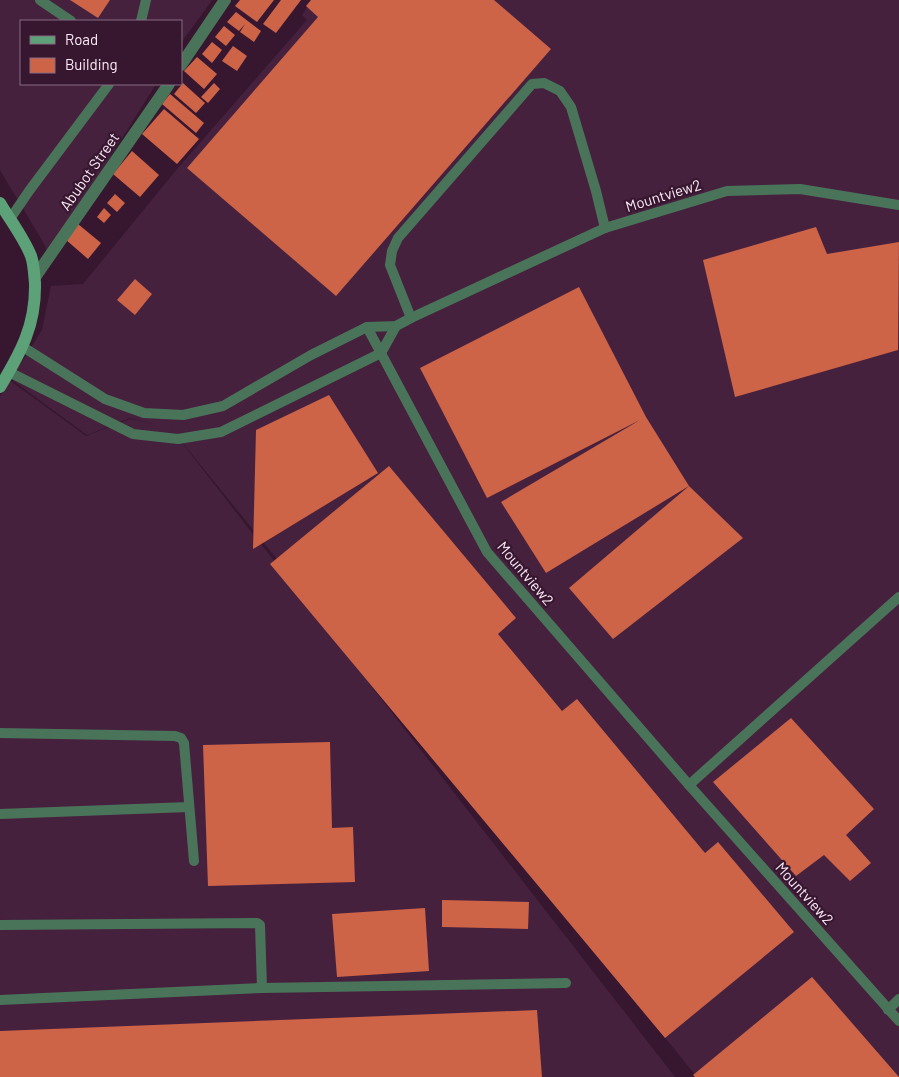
<svg xmlns="http://www.w3.org/2000/svg" width="899" height="1077" font-family="Barlow,sans-serif">
<style>
.built{fill:#46213e}
.building{fill:#cd6347}
.lines{fill:none;stroke-linecap:round;stroke-linejoin:round}
.service{stroke:#4a745a;stroke-width:10}
.minor{stroke:#4a745a;stroke-width:12}
.secondary{stroke:#5ca177;stroke-width:12}
.labels{text-anchor:middle;dominant-baseline:central;stroke-width:4.5;stroke-linejoin:round;paint-order:stroke}
.street-label{font-size:15px;fill:#fdebf8;stroke:#371730}
</style>
<rect width="100%" height="100%" fill="#371730"/>
<g class="built">
<polygon points="0,0 212,0 181,43 181,21 21,21 21,84 156,84 49,254 42,240 0,170"/>
<polygon points="312,0 899,0 899,1077 697,1077 169,426 675,1077 0,1077 0,397 9,380 86,436 130,419 155,424 130,418 87,435 11,379 42,330 51,286 83,284 178,168 307,20 302,15"/>
</g>
<g class="building">
<polygon points="70,0 110,0 98,18"/>
<polygon points="240,0 274,0 257,22 235,6"/>
<polygon points="281,0 301,0 276,33 263,24"/>
<polygon points="311,0 494,0 551,49 336,296 187,168 318,17 306,6"/>
<polygon points="236,12 261,31 254,42 240,32 245,24 239,31 227,22"/>
<polygon points="224,26 235,35 226,46 215,37"/>
<polygon points="212,42 222,50 212,63 202,54"/>
<polygon points="233,46 247,56 237,71 222,61"/>
<polygon points="197,57 217,74 204,89 184,71"/>
<polygon points="183,83 205,103 196,113 174,94"/>
<polygon points="214,83 220,89 208,103 201,97"/>
<polygon points="170,94 204,123 196,133 162,104"/>
<polygon points="164,109 199,139 177,164 142,134"/>
<polygon points="132,151 159,175 140,197 113,174"/>
<polygon points="115,194 125,203 117,212 107,203"/>
<polygon points="104,208 111,215 104,223 97,217"/>
<polygon points="78,224 101,243 88,259 65,239"/>
<polygon points="816,227 827,254 899,242 898,350 735,397 703,260"/>
<polygon points="135,279 152,294 135,315 117,300"/>
<polygon points="579,287 646,417 689,486 743,538 613,639 569,588 689,486 546,573 501,502 640,420 487,498 420,368"/>
<polygon points="329,395 378,473 253,549 256,430"/>
<polygon points="389,466 516,618 498,634 562,711 577,699 705,853 718,842 794,932 665,1038 270,564"/>
<polygon points="791,718 874,809 846,835 871,863 850,881 824,855 796,876 713,782"/>
<polygon points="330,742 332,828 353,827 355,882 208,886 203,745"/>
<polygon points="442,900 529,902 528,929 442,927"/>
<polygon points="425,908 429,971 337,977 332,914"/>
<polygon points="812,977 899,1077 695,1077 693,1075"/>
<polygon points="537,1010 542,1077 0,1077 0,1031"/>
</g>
<g class="lines">
<g class="service">
<polyline points="40,0 71,21"/>
<polyline points="141,21 146,0"/>
<polyline points="10,219 29,191 109,84"/>
<polyline points="411,318 390,265 392,251 398,238 532,84 544,83 560,91 571,107 596,191 605,228"/>
<polyline points="367,327 487,552 689,785 899,1021"/>
<polyline points="23,347 105,399 144,413 183,415 223,406 311,355 367,327 396,326 411,318 605,228 727,191 800,189 899,205"/>
<polyline points="9,372 133,434 178,439 221,432 381,353 396,326"/>
<polyline points="0,733 175,736 181,738 184,743 194,861"/>
<polyline points="689,785 899,597"/>
<polyline points="0,814 189,807"/>
<polyline points="0,925 257,923 260,925 262,988"/>
<polyline points="0,1000 262,988 566,983"/>
<polyline points="888,1010 899,999"/>
</g>
<g class="minor">
<polyline points="181,65 225,0"/>
<polyline points="35,277 169,84"/>
</g>
<path class="secondary" d="M 0,203 C 10,220 24,238 31,256 C 34,264 34,275 35,283 C 36,325 21,352 0,387"/>
</g>
<g class="labels">
<g class="street-label">
<text transform="translate(89 171) rotate(-55)">Abubot Street</text>
<text transform="translate(663 195) rotate(-17)">Mountview2</text>
<text transform="translate(526 573) rotate(50)">Mountview2</text>
<text transform="translate(805 893) rotate(48)">Mountview2</text>
</g>
</g>
<rect x="20" y="20" width="162" height="65" fill="#371730" stroke="#866c80"/>
<rect x="30" y="36" width="25" height="8" fill="#5ca177" stroke="#866c80"/>
<text x="65" y="45" font-size="15" fill="#fdebf8">Road</text>
<rect x="30" y="58" width="25" height="15" fill="#cd6347" stroke="#866c80"/>
<text x="65" y="70" font-size="15" fill="#fdebf8">Building</text>
</svg>
